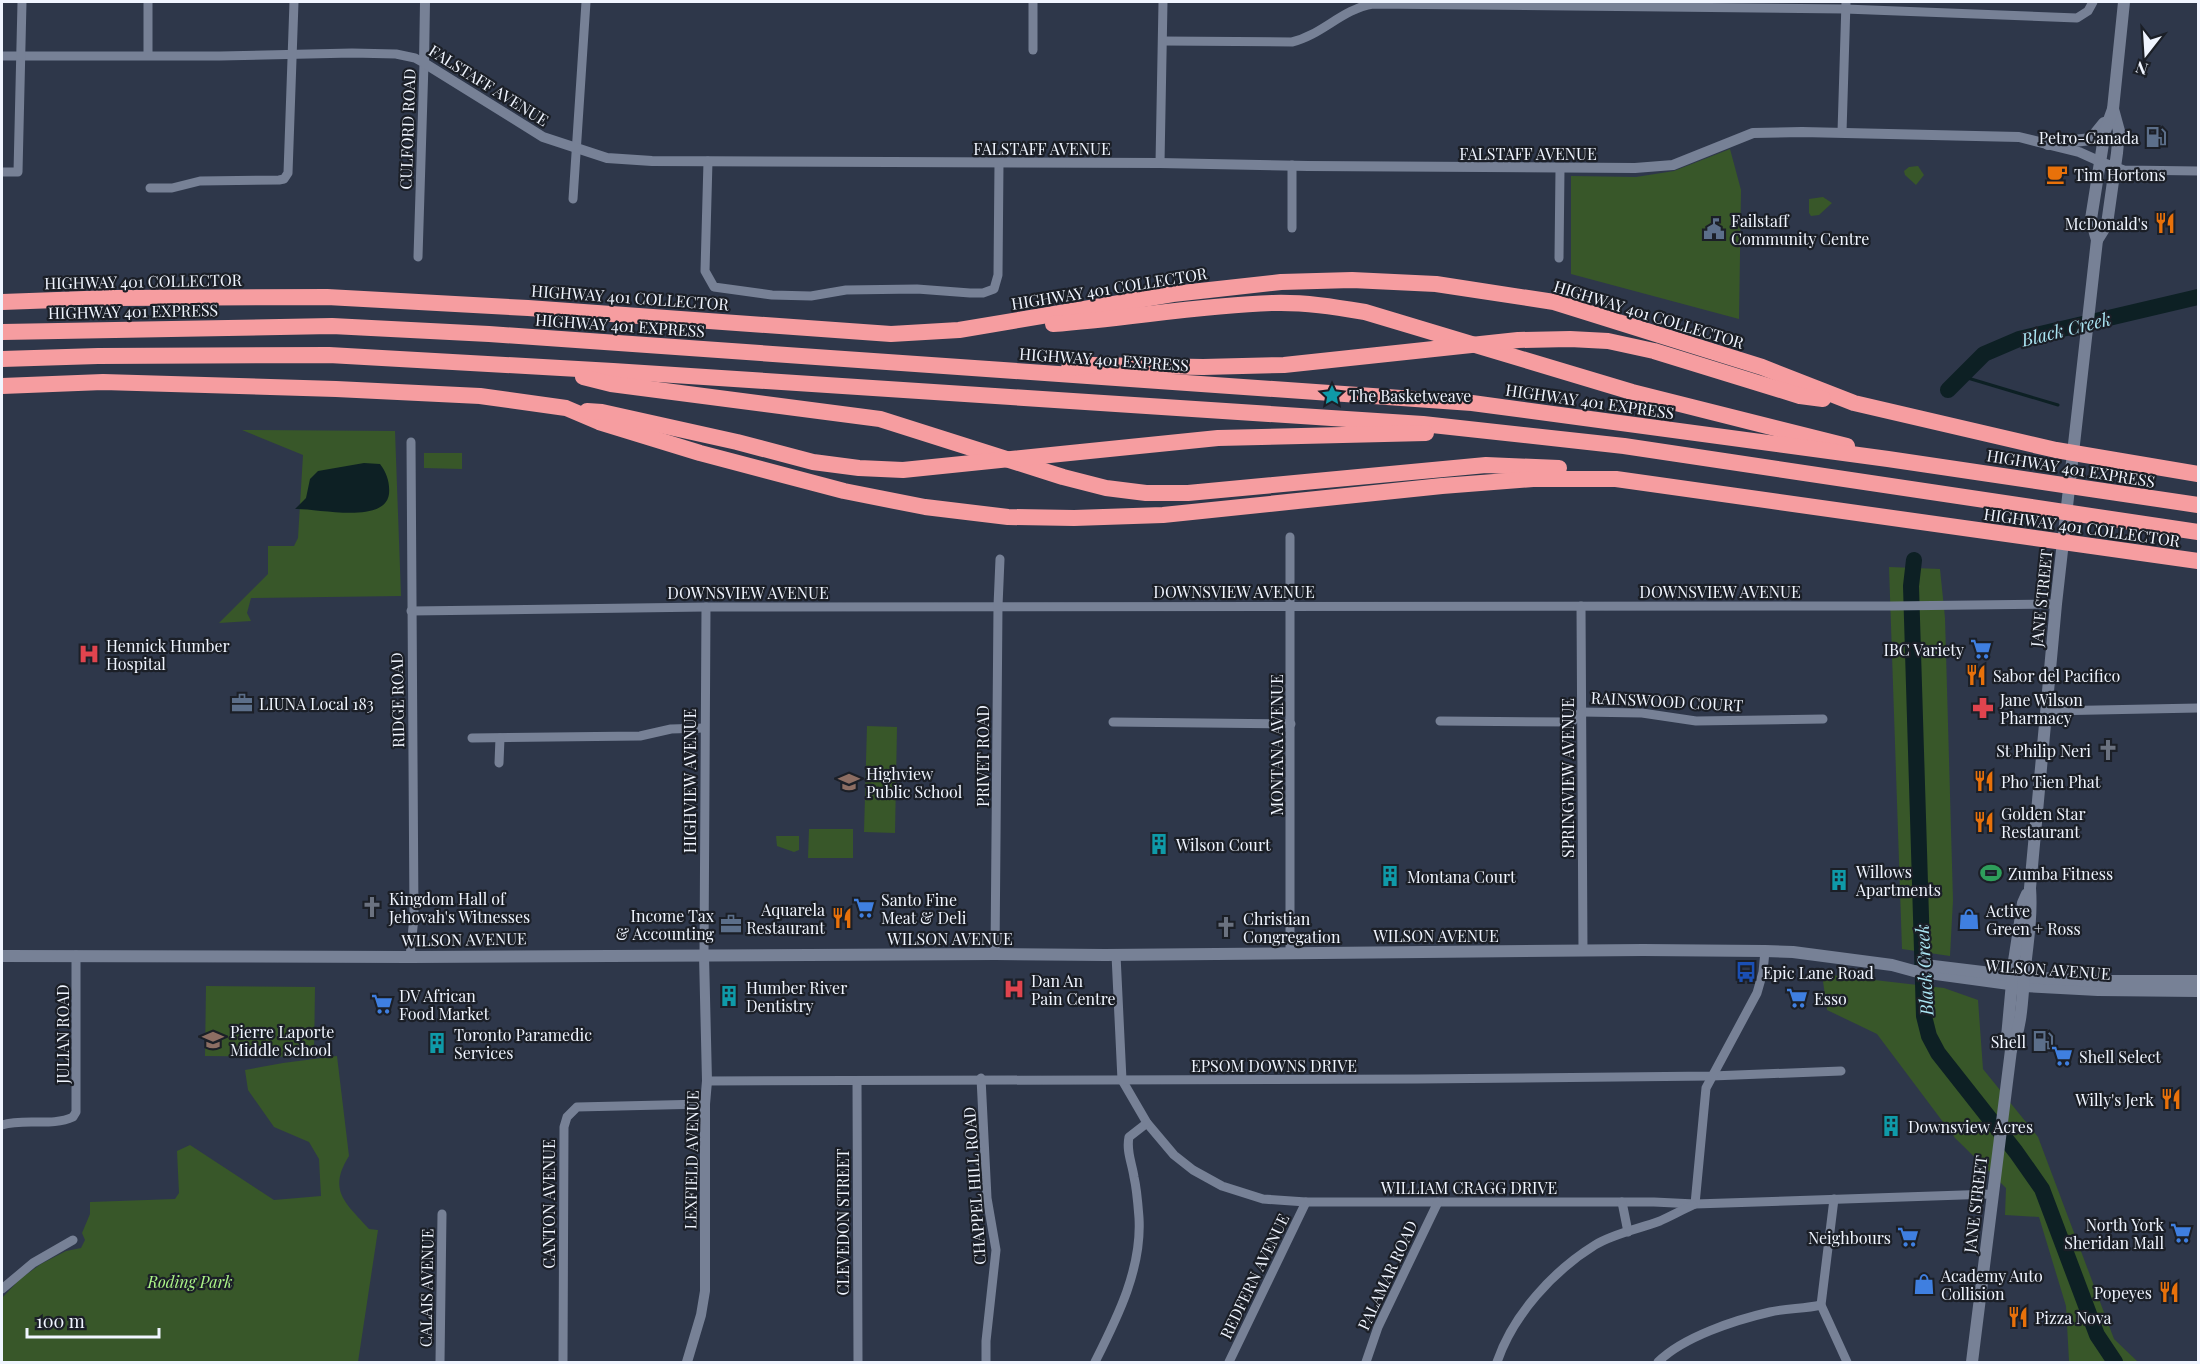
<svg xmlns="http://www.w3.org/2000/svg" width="2200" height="1364" font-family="'Playfair Display',serif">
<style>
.green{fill:#385729}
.water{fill:#0d2024}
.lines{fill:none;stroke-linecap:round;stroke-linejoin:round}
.stream{stroke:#0d2024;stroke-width:3}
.river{stroke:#0d2024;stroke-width:16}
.minor{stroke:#778196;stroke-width:9}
.tertiary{stroke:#778196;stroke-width:10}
.secondary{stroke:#778196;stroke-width:12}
.motorway{stroke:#f69da0;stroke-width:16}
.labels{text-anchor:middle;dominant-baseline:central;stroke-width:4.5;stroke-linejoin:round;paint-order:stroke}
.street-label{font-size:16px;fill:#f0f5ff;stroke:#1b1f27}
.poi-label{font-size:16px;fill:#f0f5ff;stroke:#1b1f27;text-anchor:start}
.park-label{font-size:16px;font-style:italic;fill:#acf588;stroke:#1b1f27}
.water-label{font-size:18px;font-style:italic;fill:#aae5f3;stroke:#1b1f27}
</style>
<rect width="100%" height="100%" fill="#2e374a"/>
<g class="green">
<polygon points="1730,149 1741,190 1739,319 1571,274 1571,176 1636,177 1674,171"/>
<polygon points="1918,166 1924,175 1916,185 1905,175 1904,171 1909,167"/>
<polygon points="1823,197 1832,203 1819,215 1811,216 1809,213 1809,199"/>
<polygon points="242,430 395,431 401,596 251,598 247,613 251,621 219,623 268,574 268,546 294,546 298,538 303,455"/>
<polygon points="424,453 462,453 462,469 424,468"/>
<polygon points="1889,567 1940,569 1945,618 1953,900 1950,956 1902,949"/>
<polygon points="867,726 897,727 895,833 864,832"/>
<polygon points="809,829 853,829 853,858 808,858"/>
<polygon points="776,836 799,836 799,850 794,852 777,846"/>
<polygon points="1822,974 1944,988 1978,1000 1983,1069 2038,1137 2114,1339 2138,1362 2050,1362 2069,1361 2066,1306 2039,1217 2005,1215 2006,1188 1955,1138 1877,1034 1827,1010"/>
<polygon points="206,986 315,987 314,1057 205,1056"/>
<path d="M 337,1056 L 349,1156 C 327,1191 346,1203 369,1229 L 378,1230 L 358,1362 L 2,1362 L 2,1298 L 20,1279 L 41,1264 L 66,1251 L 81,1248 L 85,1240 L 82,1233 L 90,1214 L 90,1202 L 175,1199 L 179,1193 L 177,1151 L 190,1145 L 274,1200 L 321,1196 L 319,1159 L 309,1142 L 274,1127 L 248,1090 L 245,1070 L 283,1063 Z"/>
</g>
<path class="water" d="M 364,463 L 380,464 C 387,473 390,483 389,494 C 385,525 316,508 295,509 L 306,498 L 310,479 L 318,471 Z"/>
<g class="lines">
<polyline class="stream" points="1961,376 2058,405"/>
<g class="river">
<polyline points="1948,390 1984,354 2019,339 2198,297"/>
<polyline points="1914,560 1911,586 1924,1016 1929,1036 1938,1053 2016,1152 2042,1189 2097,1335 2115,1362"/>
</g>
<g class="minor">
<polyline points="148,2 148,54"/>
<path d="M 1163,41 L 1292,42 C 1322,35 1342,9 1373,4 L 1845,9 L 2077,18 L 2088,11 L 2093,2"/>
<polyline points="1033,50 1033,2"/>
<polyline points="2,56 220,56 352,53 396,54 415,58 424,63 418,257"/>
<polyline points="1842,132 1846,2"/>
<polyline points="708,161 705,271 714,287 772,295 811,296 846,290 917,289 970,293 983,293 994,289 998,275 999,163"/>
<polyline points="2099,161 2124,170 2198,171"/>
<polyline points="1160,163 1163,2"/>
<polyline points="2,172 18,172 22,2"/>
<polyline points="150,188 172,188 200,181 279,180 284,179 288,173 294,2"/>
<polyline points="573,199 586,2"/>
<polyline points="1292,228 1292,165"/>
<polyline points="1559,258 1560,169"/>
<polyline points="1290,537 1290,953"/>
<polyline points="1581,606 1583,951"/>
<polyline points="411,611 706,607 1891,606 2056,604"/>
<polyline points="2047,711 2198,708"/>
<polyline points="1581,712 1642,713 1696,721 1823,719"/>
<polyline points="1440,721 1572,722 1581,712"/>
<polyline points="1113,722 1291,724"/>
<polyline points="472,738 640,736 671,729 704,728"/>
<polyline points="499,763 500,738"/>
<polyline points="995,954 998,606 1000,559"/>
<polyline points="704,955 706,607"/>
<polyline points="1116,955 1122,1080 1147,1123 1174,1155 1193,1170 1222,1186 1263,1199 1306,1202 1654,1202 1695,1204 1992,1194"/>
<polyline points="410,957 414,917 411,442"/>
<polyline points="981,1078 987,1198 996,1250 986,1341 986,1362"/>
<polyline points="707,1081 1417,1079 1712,1076 1841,1071"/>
<polyline points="857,1081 858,1362"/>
<path d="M 2,1125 C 25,1118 52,1127 73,1117 L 76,1112 L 76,955"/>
<polyline points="1834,1199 1821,1305 1847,1362"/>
<polyline points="1622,1202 1628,1232"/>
<polyline points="1695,1204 1706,1088 1757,993 1763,972 1765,951"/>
<polyline points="2,1289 33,1263 73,1240"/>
<polyline points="440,1362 442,1214"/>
<polyline points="563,1362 564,1127 567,1117 577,1107 705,1104"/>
<path d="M 1095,1362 C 1117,1318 1142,1269 1139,1218 C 1138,1205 1137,1190 1134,1177 C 1132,1163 1126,1151 1129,1137 L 1147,1123"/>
<polyline points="1229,1362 1306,1202"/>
<polyline points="1366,1362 1378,1327 1438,1202"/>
<path d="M 1497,1362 C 1513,1315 1553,1271 1595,1245 C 1615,1233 1639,1229 1660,1221 C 1671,1216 1682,1210 1693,1205"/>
<path d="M 1658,1362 C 1683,1337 1735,1320 1770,1312 C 1787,1308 1804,1309 1821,1305"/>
</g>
<g class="tertiary">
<polyline points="425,2 424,63 543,137 607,158 652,161 1160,163 1308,166 1635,168 1673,165 1753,133 1802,132 2019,137 2079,152 2099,161"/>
<polyline points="687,1362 701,1315 705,1291 705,1104 707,1081 704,955"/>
</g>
<g class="secondary">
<polyline points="2048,144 2091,139 2104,123"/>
<polyline points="2097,240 2107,224 2117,153 2119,131 2113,109"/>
<polyline points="2,956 410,957 995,954 1105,955 1643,950 1765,951 1793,952 1892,965 1914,971 2024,986 2098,990 2198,991"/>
<polyline points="1925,965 2024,977 2098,981 2198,981"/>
<polyline points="2011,1050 2007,1037 2014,961 2023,903 2027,894"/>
<path d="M 1972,1362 L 2011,1050 C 2023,1025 2022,994 2025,967 C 2028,941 2032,914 2030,888 L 2056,604 L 2097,240 L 2091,219 L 2105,131 L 2113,109 L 2124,2"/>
</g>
<g class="motorway">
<polyline points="2,302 112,298 327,297 528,308 891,334 959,330 1173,294 1281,282 1352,280 1436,284 1554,302 1762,367 1854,403 2056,450 2198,474"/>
<path d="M 1053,324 C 1126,319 1200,305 1273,303 C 1304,302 1335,307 1365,312 L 1632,392 L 1847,446"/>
<polyline points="2,332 332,326 489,334 1472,403 1888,459 2198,505"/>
<polyline points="2,359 98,356 329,355 613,371 1423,424 1624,446 2198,532"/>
<polyline points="1069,368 1092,365 1203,367 1284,365 1518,340 1570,339 1608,341 1654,351 1800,396 1823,399"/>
<polyline points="583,377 611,384 880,419 1063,477 1106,488 1146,493 1188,493 1486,465 1559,468"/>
<polyline points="2,386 103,382 336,389 480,396 566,408 599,422 700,453 844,491 925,507 1008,517 1074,518 1163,515 1442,486 1533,479 1616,479 2198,561"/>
<polyline points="587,411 602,412 737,442 813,462 859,468 903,470 1218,438 1426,433"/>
</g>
</g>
<defs>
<symbol id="fuel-bare" viewBox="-9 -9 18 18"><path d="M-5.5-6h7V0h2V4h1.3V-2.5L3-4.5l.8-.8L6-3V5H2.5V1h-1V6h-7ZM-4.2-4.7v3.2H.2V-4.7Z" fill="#5c6f8a" stroke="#1b1f27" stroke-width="2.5" paint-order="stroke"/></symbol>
<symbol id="cafe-bare" viewBox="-9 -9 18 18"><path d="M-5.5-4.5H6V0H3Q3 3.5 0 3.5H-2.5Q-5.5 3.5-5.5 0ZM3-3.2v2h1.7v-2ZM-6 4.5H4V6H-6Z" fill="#e8710a" stroke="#1b1f27" stroke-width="2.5" paint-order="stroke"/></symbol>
<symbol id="restaurant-bare" viewBox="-9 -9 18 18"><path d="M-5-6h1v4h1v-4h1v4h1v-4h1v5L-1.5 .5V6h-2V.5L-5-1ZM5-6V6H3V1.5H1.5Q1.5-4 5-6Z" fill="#e8710a" stroke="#1b1f27" stroke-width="2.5" paint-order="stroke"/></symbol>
<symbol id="civic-bare" viewBox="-9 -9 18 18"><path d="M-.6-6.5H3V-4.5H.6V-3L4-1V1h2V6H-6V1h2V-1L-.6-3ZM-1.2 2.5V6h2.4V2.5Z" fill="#5c6f8a" stroke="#1b1f27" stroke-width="2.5" paint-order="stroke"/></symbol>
<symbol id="sight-bare" viewBox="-9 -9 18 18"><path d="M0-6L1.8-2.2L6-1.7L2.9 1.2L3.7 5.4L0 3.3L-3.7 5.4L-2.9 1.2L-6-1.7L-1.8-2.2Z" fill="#0f9aa8" stroke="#1b1f27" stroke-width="2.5" paint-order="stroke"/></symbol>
<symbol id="supermarket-bare" viewBox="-9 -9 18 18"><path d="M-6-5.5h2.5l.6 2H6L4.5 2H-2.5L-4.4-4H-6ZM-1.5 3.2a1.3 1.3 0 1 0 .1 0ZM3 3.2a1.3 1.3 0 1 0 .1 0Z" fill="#3f7fe0" stroke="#1b1f27" stroke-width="2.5" paint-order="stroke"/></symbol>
<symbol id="hospital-bare" viewBox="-9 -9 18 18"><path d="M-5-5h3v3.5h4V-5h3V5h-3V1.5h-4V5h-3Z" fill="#e0444e" stroke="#1b1f27" stroke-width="2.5" paint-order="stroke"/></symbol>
<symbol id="office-bare" viewBox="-9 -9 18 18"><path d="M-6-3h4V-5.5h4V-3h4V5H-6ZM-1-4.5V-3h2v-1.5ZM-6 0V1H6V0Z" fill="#5c6f8a" stroke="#1b1f27" stroke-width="2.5" paint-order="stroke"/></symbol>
<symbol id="pharmacy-bare" viewBox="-9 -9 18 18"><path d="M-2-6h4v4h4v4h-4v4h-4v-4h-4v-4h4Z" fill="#e0444e" stroke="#1b1f27" stroke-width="2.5" paint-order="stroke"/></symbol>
<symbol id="church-bare" viewBox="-9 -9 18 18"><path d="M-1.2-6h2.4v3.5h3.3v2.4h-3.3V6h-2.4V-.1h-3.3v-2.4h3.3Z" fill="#6b7280" stroke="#1b1f27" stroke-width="2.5" paint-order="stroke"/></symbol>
<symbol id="school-bare" viewBox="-9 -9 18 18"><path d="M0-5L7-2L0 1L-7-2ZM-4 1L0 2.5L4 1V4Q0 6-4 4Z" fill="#8d6e63" stroke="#1b1f27" stroke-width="2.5" paint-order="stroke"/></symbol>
<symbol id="building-bare" viewBox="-9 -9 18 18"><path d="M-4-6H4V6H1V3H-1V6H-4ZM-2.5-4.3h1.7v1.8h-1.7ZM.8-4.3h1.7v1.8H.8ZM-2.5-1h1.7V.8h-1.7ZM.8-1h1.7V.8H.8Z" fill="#0f9aa8" stroke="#1b1f27" stroke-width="2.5" paint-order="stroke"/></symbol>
<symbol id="stadium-bare" viewBox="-9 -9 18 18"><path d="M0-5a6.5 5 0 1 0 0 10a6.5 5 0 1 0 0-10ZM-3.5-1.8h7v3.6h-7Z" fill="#2e9e5b" stroke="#1b1f27" stroke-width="2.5" paint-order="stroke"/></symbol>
<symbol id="shop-bare" viewBox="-9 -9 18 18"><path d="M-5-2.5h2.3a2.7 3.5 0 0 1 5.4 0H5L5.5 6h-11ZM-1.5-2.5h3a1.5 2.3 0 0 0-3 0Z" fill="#3f7fe0" stroke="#1b1f27" stroke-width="2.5" paint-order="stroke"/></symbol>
<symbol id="bus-bare" viewBox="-9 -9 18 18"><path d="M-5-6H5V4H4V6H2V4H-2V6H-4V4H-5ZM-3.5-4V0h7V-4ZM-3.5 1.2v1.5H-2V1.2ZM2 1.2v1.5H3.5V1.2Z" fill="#1a4fb4" stroke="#1b1f27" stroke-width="2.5" paint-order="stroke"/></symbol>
</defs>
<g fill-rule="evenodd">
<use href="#fuel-bare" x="2141" y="122" width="30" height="30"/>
<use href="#cafe-bare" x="2042" y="159" width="30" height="30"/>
<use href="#restaurant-bare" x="2150" y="208" width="30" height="30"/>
<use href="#civic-bare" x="1699" y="214" width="30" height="30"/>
<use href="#sight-bare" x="1317" y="380" width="30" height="30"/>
<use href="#supermarket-bare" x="1966" y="634" width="30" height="30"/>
<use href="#hospital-bare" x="74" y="639" width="30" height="30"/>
<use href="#restaurant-bare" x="1961" y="660" width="30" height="30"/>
<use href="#office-bare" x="227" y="688" width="30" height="30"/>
<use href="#pharmacy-bare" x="1968" y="693" width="30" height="30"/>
<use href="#church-bare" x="2093" y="735" width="30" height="30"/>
<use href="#restaurant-bare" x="1969" y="766" width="30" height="30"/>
<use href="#school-bare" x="834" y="767" width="30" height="30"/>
<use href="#restaurant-bare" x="1969" y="807" width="30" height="30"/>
<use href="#building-bare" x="1144" y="829" width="30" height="30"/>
<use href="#stadium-bare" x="1976" y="858" width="30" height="30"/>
<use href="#building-bare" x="1375" y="861" width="30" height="30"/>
<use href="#building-bare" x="1824" y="865" width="30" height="30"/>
<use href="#church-bare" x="357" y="892" width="30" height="30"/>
<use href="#supermarket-bare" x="849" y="893" width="30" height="30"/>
<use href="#restaurant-bare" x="827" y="903" width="30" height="30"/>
<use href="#shop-bare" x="1954" y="904" width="30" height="30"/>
<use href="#office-bare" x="716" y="909" width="30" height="30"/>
<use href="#church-bare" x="1211" y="912" width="30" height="30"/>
<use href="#bus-bare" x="1731" y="957" width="30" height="30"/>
<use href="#hospital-bare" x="999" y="974" width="30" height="30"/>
<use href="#building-bare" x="714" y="981" width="30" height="30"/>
<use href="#supermarket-bare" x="1782" y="983" width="30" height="30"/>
<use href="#supermarket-bare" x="367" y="989" width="30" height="30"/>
<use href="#school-bare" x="198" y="1025" width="30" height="30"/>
<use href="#fuel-bare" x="2028" y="1026" width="30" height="30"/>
<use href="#building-bare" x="422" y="1028" width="30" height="30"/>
<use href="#supermarket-bare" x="2047" y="1041" width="30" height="30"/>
<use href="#restaurant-bare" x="2156" y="1084" width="30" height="30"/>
<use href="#building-bare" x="1876" y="1111" width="30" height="30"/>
<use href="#supermarket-bare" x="2166" y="1218" width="30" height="30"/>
<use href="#supermarket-bare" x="1893" y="1222" width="30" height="30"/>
<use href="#shop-bare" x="1909" y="1269" width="30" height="30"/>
<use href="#restaurant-bare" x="2154" y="1277" width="30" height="30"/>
<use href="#restaurant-bare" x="2003" y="1302" width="30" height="30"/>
</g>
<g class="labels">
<g class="street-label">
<text transform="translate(489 85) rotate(32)">FALSTAFF AVENUE</text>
<text transform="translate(407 129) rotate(-88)">CULFORD ROAD</text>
<text x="1042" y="148">FALSTAFF AVENUE</text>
<text x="1528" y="153">FALSTAFF AVENUE</text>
<text transform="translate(143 281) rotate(-1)">HIGHWAY 401 COLLECTOR</text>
<text transform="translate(1109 288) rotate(-9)">HIGHWAY 401 COLLECTOR</text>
<text transform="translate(630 297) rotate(4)">HIGHWAY 401 COLLECTOR</text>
<text transform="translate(133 311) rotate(-1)">HIGHWAY 401 EXPRESS</text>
<text transform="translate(1649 314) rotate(17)">HIGHWAY 401 COLLECTOR</text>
<text transform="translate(620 325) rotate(4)">HIGHWAY 401 EXPRESS</text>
<text transform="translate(1104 359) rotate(4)">HIGHWAY 401 EXPRESS</text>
<text transform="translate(1590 401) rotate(8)">HIGHWAY 401 EXPRESS</text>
<text transform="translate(2071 468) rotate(9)">HIGHWAY 401 EXPRESS</text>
<text transform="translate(2082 527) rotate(8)">HIGHWAY 401 COLLECTOR</text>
<text x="1234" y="591">DOWNSVIEW AVENUE</text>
<text x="1720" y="591">DOWNSVIEW AVENUE</text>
<text x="748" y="592">DOWNSVIEW AVENUE</text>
<text transform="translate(2041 598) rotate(-84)">JANE STREET</text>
<text transform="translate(397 700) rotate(-91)">RIDGE ROAD</text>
<text transform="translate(1667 701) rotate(3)">RAINSWOOD COURT</text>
<text transform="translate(1276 745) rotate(-90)">MONTANA AVENUE</text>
<text transform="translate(982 756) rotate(-90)">PRIVET ROAD</text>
<text transform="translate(1567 778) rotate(-90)">SPRINGVIEW AVENUE</text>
<text transform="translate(689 781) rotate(-90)">HIGHVIEW AVENUE</text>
<text x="1436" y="935">WILSON AVENUE</text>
<text x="950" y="938">WILSON AVENUE</text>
<text transform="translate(464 939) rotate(-1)">WILSON AVENUE</text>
<text transform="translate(2048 969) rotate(4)">WILSON AVENUE</text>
<text transform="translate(62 1034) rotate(-90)">JULIAN ROAD</text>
<text x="1274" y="1065">EPSOM DOWNS DRIVE</text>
<text transform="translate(691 1160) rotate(-89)">LEXFIELD AVENUE</text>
<text transform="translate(974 1186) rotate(-94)">CHAPPEL HILL ROAD</text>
<text x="1469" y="1187">WILLIAM CRAGG DRIVE</text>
<text transform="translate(548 1204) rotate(-90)">CANTON AVENUE</text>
<text transform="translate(1975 1204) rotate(-83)">JANE STREET</text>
<text transform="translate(842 1222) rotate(-90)">CLEVEDON STREET</text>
<text transform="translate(1387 1275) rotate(-65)">PALAMAR ROAD</text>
<text transform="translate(1254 1276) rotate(-64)">REDFERN AVENUE</text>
<text transform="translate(426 1288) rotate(-89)">CALAIS AVENUE</text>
</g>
<g class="poi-label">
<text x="2139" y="137" text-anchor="end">Petro-Canada</text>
<text x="2074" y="174">Tim Hortons</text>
<text x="1731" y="220">Failstaff<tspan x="1731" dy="18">Community Centre</tspan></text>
<text x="2148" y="223" text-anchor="end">McDonald's</text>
<text x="1349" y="395">The Basketweave</text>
<text x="106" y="645">Hennick Humber<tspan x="106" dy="18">Hospital</tspan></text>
<text x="1964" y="649" text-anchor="end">IBC Variety</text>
<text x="1993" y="675">Sabor del Pacifico</text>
<text x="2000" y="699">Jane Wilson<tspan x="2000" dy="18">Pharmacy</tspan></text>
<text x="259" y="703">LIUNA Local 183</text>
<text x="2091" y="750" text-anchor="end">St Philip Neri</text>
<text x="866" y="773">Highview<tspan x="866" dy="18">Public School</tspan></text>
<text x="2001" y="781">Pho Tien Phat</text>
<text x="2001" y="813">Golden Star<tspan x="2001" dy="18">Restaurant</tspan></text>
<text x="1176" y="844">Wilson Court</text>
<text x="1856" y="871">Willows<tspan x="1856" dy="18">Apartments</tspan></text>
<text x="2008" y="873">Zumba Fitness</text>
<text x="1407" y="876">Montana Court</text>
<text x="389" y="898">Kingdom Hall of<tspan x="389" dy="18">Jehovah's Witnesses</tspan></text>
<text x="881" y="899">Santo Fine<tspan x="881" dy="18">Meat &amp; Deli</tspan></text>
<text x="825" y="909" text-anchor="end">Aquarela<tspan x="825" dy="18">Restaurant</tspan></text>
<text x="1986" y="910">Active<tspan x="1986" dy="18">Green + Ross</tspan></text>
<text x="714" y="915" text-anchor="end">Income Tax<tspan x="714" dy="18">&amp; Accounting</tspan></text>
<text x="1243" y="918">Christian<tspan x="1243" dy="18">Congregation</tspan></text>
<text x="1763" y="972">Epic Lane Road</text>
<text x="1031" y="980">Dan An<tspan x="1031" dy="18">Pain Centre</tspan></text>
<text x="746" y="987">Humber River<tspan x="746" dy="18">Dentistry</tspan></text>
<text x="399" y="995">DV African<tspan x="399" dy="18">Food Market</tspan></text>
<text x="1814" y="998">Esso</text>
<text x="230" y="1031">Pierre Laporte<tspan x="230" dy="18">Middle School</tspan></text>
<text x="454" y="1034">Toronto Paramedic<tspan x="454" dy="18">Services</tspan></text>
<text x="2026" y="1041" text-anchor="end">Shell</text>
<text x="2079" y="1056">Shell Select</text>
<text x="2154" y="1099" text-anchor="end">Willy's Jerk</text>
<text x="1908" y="1126">Downsview Acres</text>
<text x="2164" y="1224" text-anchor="end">North York<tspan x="2164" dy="18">Sheridan Mall</tspan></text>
<text x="1891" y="1237" text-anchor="end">Neighbours</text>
<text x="1941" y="1275">Academy Auto<tspan x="1941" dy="18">Collision</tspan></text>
<text x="2152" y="1292" text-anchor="end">Popeyes</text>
<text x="2035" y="1317">Pizza Nova</text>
</g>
<g class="park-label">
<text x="190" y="1281">Roding Park</text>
</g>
<g class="water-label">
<text transform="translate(2066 329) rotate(-14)">Black Creek</text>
<text transform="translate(1924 970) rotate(-93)">Black Creek</text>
</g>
</g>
<rect width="2200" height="1364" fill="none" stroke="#f0f5ff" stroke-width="6"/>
<g transform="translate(2146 54) rotate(197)" stroke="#1b1f27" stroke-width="4.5" paint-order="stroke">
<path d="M0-4.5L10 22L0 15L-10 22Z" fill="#f0f5ff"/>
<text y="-9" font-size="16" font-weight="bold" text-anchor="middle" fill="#f0f5ff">N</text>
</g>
<path d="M27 1328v9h132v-9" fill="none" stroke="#f0f5ff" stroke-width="3"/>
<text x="36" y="1328" font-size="18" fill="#f0f5ff" stroke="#1b1f27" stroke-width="4.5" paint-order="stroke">100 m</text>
</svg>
